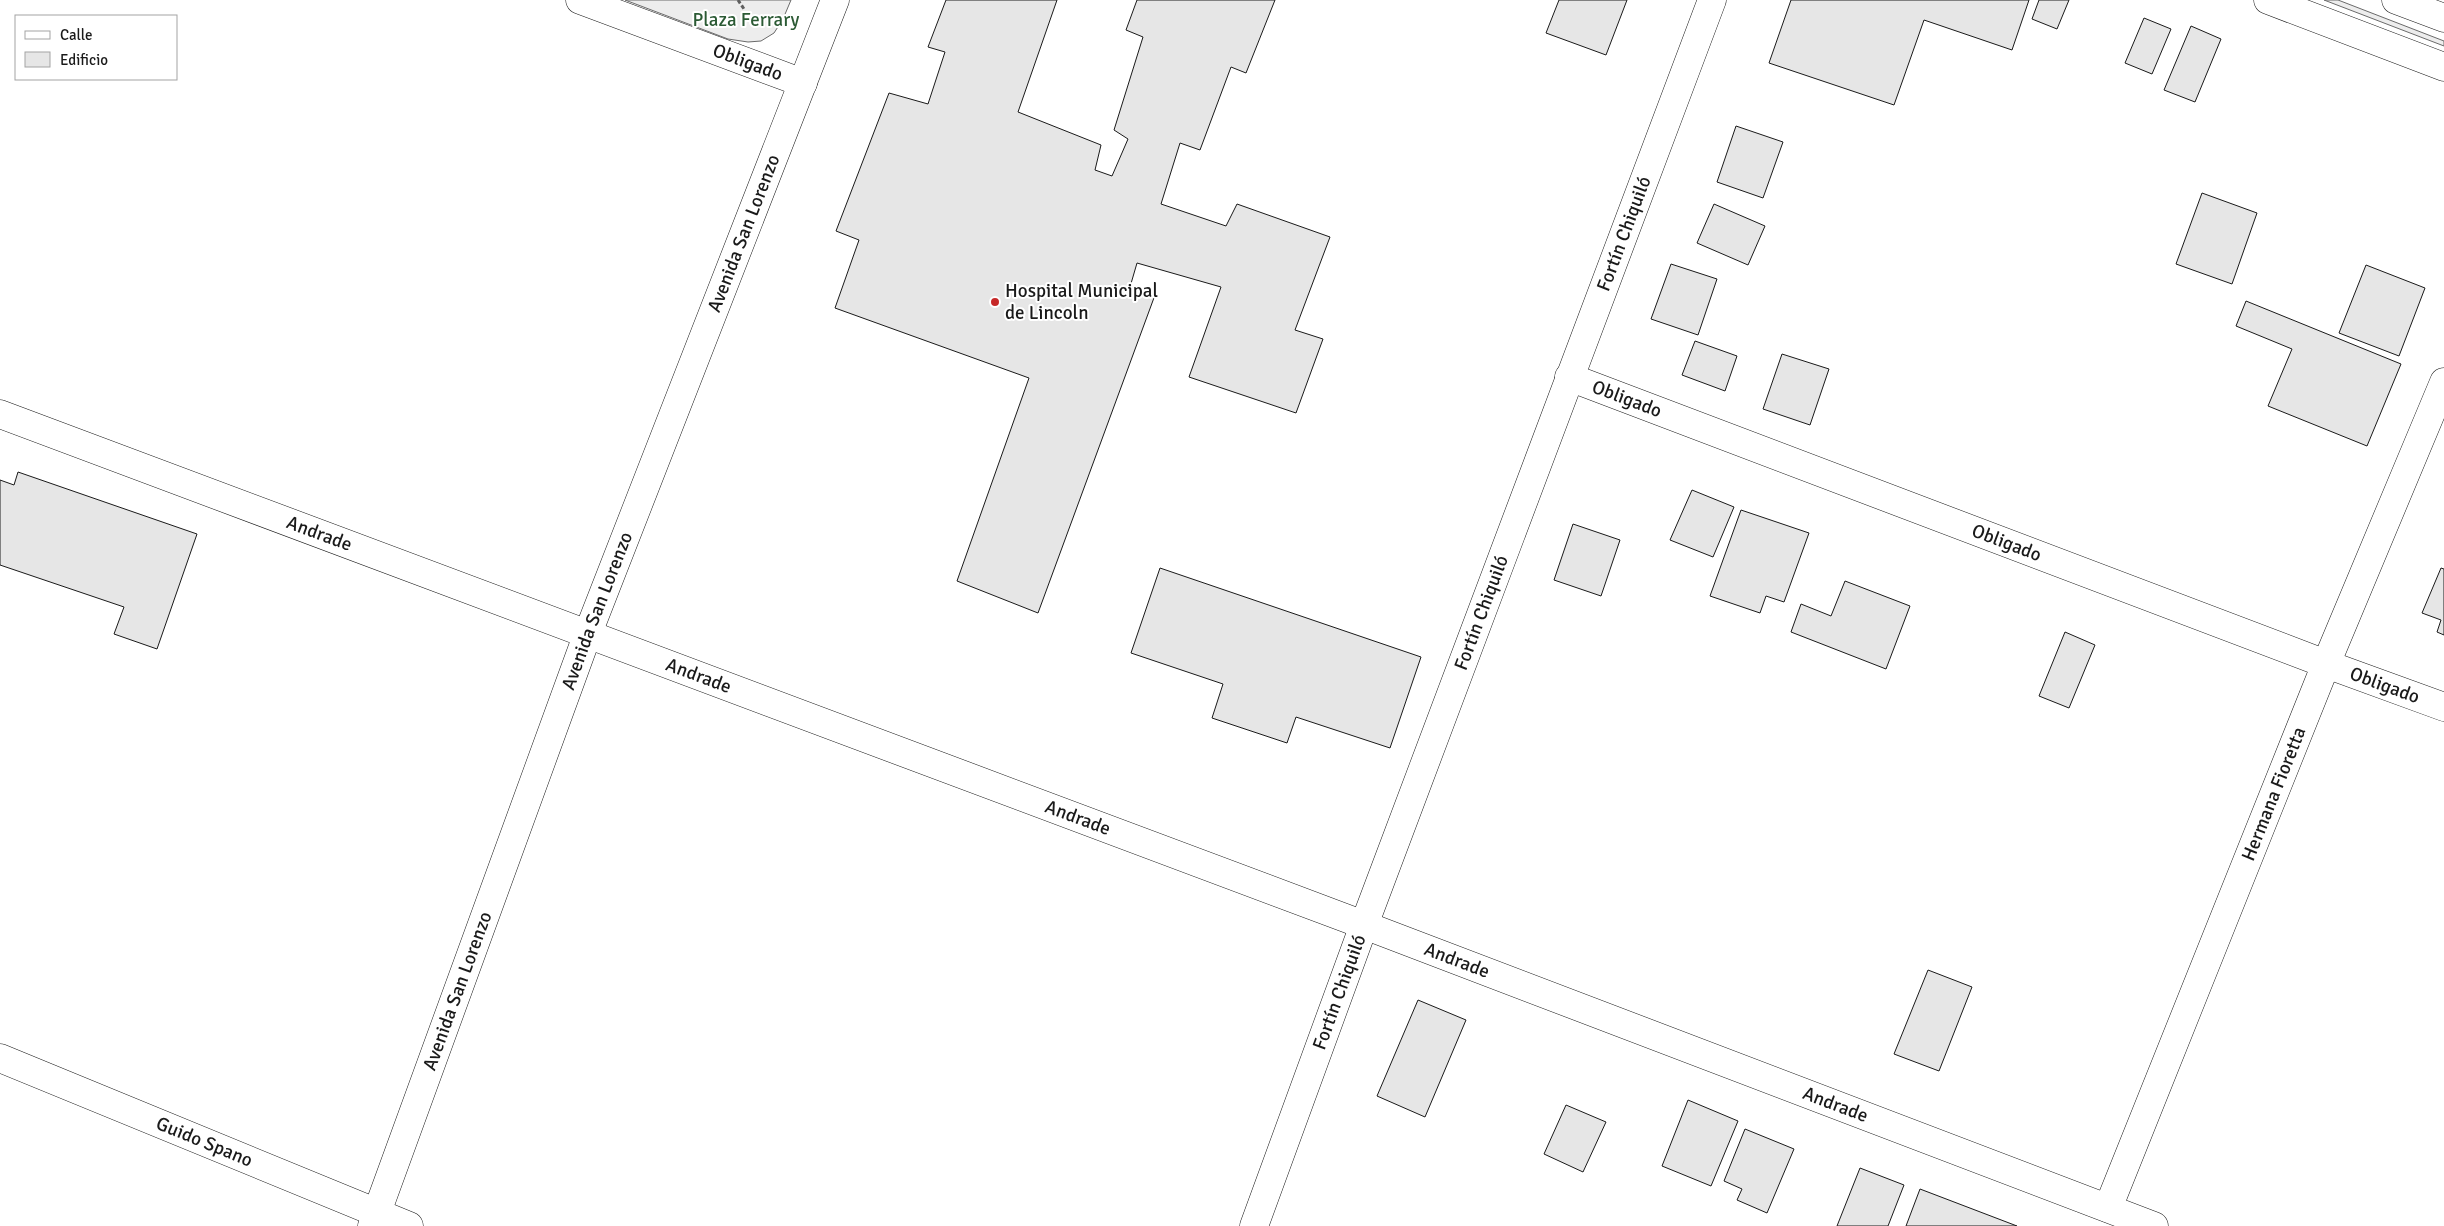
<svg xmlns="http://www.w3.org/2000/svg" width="2444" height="1226" font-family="Signika,sans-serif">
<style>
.built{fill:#ededed;stroke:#6a6a6a}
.building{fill:#e6e6e6;stroke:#1a1a1a}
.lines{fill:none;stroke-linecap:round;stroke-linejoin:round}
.minor-casing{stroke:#1a1a1a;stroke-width:29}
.major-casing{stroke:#1a1a1a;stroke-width:29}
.path{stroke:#5f5f5f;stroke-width:3;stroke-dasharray:4 2.5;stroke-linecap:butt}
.minor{stroke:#fff;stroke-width:28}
.major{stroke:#fff;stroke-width:28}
.poi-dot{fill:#c62828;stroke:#fff;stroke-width:2}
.labels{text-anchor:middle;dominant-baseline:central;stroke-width:4;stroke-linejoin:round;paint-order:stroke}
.park-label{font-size:19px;fill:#2b5a34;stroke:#fff}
.street-label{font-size:19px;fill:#1a1a1a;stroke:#fff}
.poi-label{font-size:19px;fill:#1a1a1a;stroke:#fff;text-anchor:start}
</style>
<rect width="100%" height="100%" fill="#fff"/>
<g class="built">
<polygon points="625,0 791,0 783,19 774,33 761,41 748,42 728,39"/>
<polygon points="2324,0 2338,0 2444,41 2444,46"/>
</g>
<g class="building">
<polygon points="946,0 1057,0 1018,112 1101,145 1095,170 1112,176 1128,139 1114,130 1143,37 1126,30 1137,0 1275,0 1246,73 1231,67 1200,150 1180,143 1161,204 1226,226 1237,204 1330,237 1295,330 1323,339 1296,413 1189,377 1221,287 1137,263 1130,287 1155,295 1038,613 957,581 1029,378 835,308 859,240 836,231 889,93 928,104 945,52 928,47"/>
<polygon points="1559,0 1627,0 1606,55 1546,33"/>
<polygon points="1791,0 2029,0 2012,50 1924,20 1894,105 1769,63"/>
<polygon points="2039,0 2069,0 2057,29 2032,19"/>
<polygon points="2144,18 2171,29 2152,74 2125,63"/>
<polygon points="2191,26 2221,39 2195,102 2164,90"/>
<polygon points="1736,126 1783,142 1763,198 1717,182"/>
<polygon points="2202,193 2257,213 2232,284 2176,264"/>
<polygon points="1714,204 1765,226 1748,265 1697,243"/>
<polygon points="1671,264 1717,279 1698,335 1651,319"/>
<polygon points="2366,265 2425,288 2399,356 2339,333"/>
<polygon points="2246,301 2401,364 2367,446 2268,406 2292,349 2236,326"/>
<polygon points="1695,341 1737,356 1725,391 1682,375"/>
<polygon points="1782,354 1829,369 1810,425 1763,409"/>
<polygon points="18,472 197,534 157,649 114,634 124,607 0,565 0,480 14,485"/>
<polygon points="1692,490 1734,507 1713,557 1670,540"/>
<polygon points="1741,510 1809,533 1784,602 1766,596 1760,613 1710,596"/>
<polygon points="1573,524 1620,540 1601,596 1554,580"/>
<polygon points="1160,568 1421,657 1390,748 1296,717 1287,743 1212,718 1223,684 1131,653"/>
<polygon points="2441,568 2444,569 2444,635 2437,632 2441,620 2422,613"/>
<polygon points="1845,581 1910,606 1886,669 1791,632 1801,604 1831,616"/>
<polygon points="2065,632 2095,645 2069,708 2039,696"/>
<polygon points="1928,970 1972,987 1939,1071 1894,1054"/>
<polygon points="1418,1000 1466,1020 1425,1117 1377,1096"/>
<polygon points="1688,1100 1738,1121 1711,1186 1662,1166"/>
<polygon points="1566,1105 1606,1122 1583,1172 1544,1154"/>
<polygon points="1745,1129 1794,1149 1767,1213 1737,1200 1742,1189 1724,1181"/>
<polygon points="1860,1168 1904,1185 1888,1226 1837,1226"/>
<polygon points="1920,1189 2017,1226 1906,1226"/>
</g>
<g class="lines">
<defs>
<g id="minor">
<path id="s1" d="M 580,0 L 803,83"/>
<polyline points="2268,0 2444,67"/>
<polyline points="2396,0 2444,18"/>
<path id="s2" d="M 1569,377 L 2326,664 L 2444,707"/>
<path id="s3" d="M 0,414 L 1364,925 L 2154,1226"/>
<path id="s4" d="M 0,1058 L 409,1226"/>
<path id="s5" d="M 2108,1208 L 2326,664 L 2444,382"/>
<path id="s6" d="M 1254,1226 L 1364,925 L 1712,0"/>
</g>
<g id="major">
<path id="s7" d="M 372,1226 L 588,633 L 835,0"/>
</g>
</defs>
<use href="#minor" class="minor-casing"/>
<use href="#major" class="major-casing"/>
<polyline class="path" points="738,0 744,9"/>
<use href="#minor" class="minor"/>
<use href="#major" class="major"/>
</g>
<circle class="poi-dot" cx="995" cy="302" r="5"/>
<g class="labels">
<g class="park-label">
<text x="746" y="20">Plaza Ferrary</text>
</g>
<g class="street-label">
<text stroke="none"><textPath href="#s1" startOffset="179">Obligado</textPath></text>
<text stroke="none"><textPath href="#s7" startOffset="1060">Avenida San Lorenzo</textPath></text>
<text stroke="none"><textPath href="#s6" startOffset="1059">Fortín Chiquiló</textPath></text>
<text stroke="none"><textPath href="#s2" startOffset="62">Obligado</textPath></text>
<text stroke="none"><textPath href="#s3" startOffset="341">Andrade</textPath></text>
<text stroke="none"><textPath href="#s2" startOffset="468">Obligado</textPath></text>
<text stroke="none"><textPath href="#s7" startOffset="655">Avenida San Lorenzo</textPath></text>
<text stroke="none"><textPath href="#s6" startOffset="654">Fortín Chiquiló</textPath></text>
<text stroke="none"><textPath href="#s3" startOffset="746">Andrade</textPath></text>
<text stroke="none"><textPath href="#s2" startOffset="872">Obligado</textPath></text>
<text stroke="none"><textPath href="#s5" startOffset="446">Hermana Fioretta</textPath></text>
<text stroke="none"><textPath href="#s3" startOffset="1151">Andrade</textPath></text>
<text stroke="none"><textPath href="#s3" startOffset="1556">Andrade</textPath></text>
<text stroke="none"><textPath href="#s7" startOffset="250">Avenida San Lorenzo</textPath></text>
<text stroke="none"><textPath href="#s6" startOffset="249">Fortín Chiquiló</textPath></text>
<text stroke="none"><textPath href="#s3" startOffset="1961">Andrade</textPath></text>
<text stroke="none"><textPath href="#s4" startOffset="221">Guido Spano</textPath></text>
</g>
<g class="poi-label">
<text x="1005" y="291">Hospital Municipal<tspan x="1005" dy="22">de Lincoln</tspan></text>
</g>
</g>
<rect x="15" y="15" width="162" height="65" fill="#ffffff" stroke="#a3a3a3"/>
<rect x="25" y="31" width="25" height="8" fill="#ffffff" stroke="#a3a3a3"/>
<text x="60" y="40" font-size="15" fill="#1a1a1a">Calle</text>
<rect x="25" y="52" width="25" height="15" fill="#e6e6e6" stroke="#a3a3a3"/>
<text x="60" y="65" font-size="15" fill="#1a1a1a">Edificio</text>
</svg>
